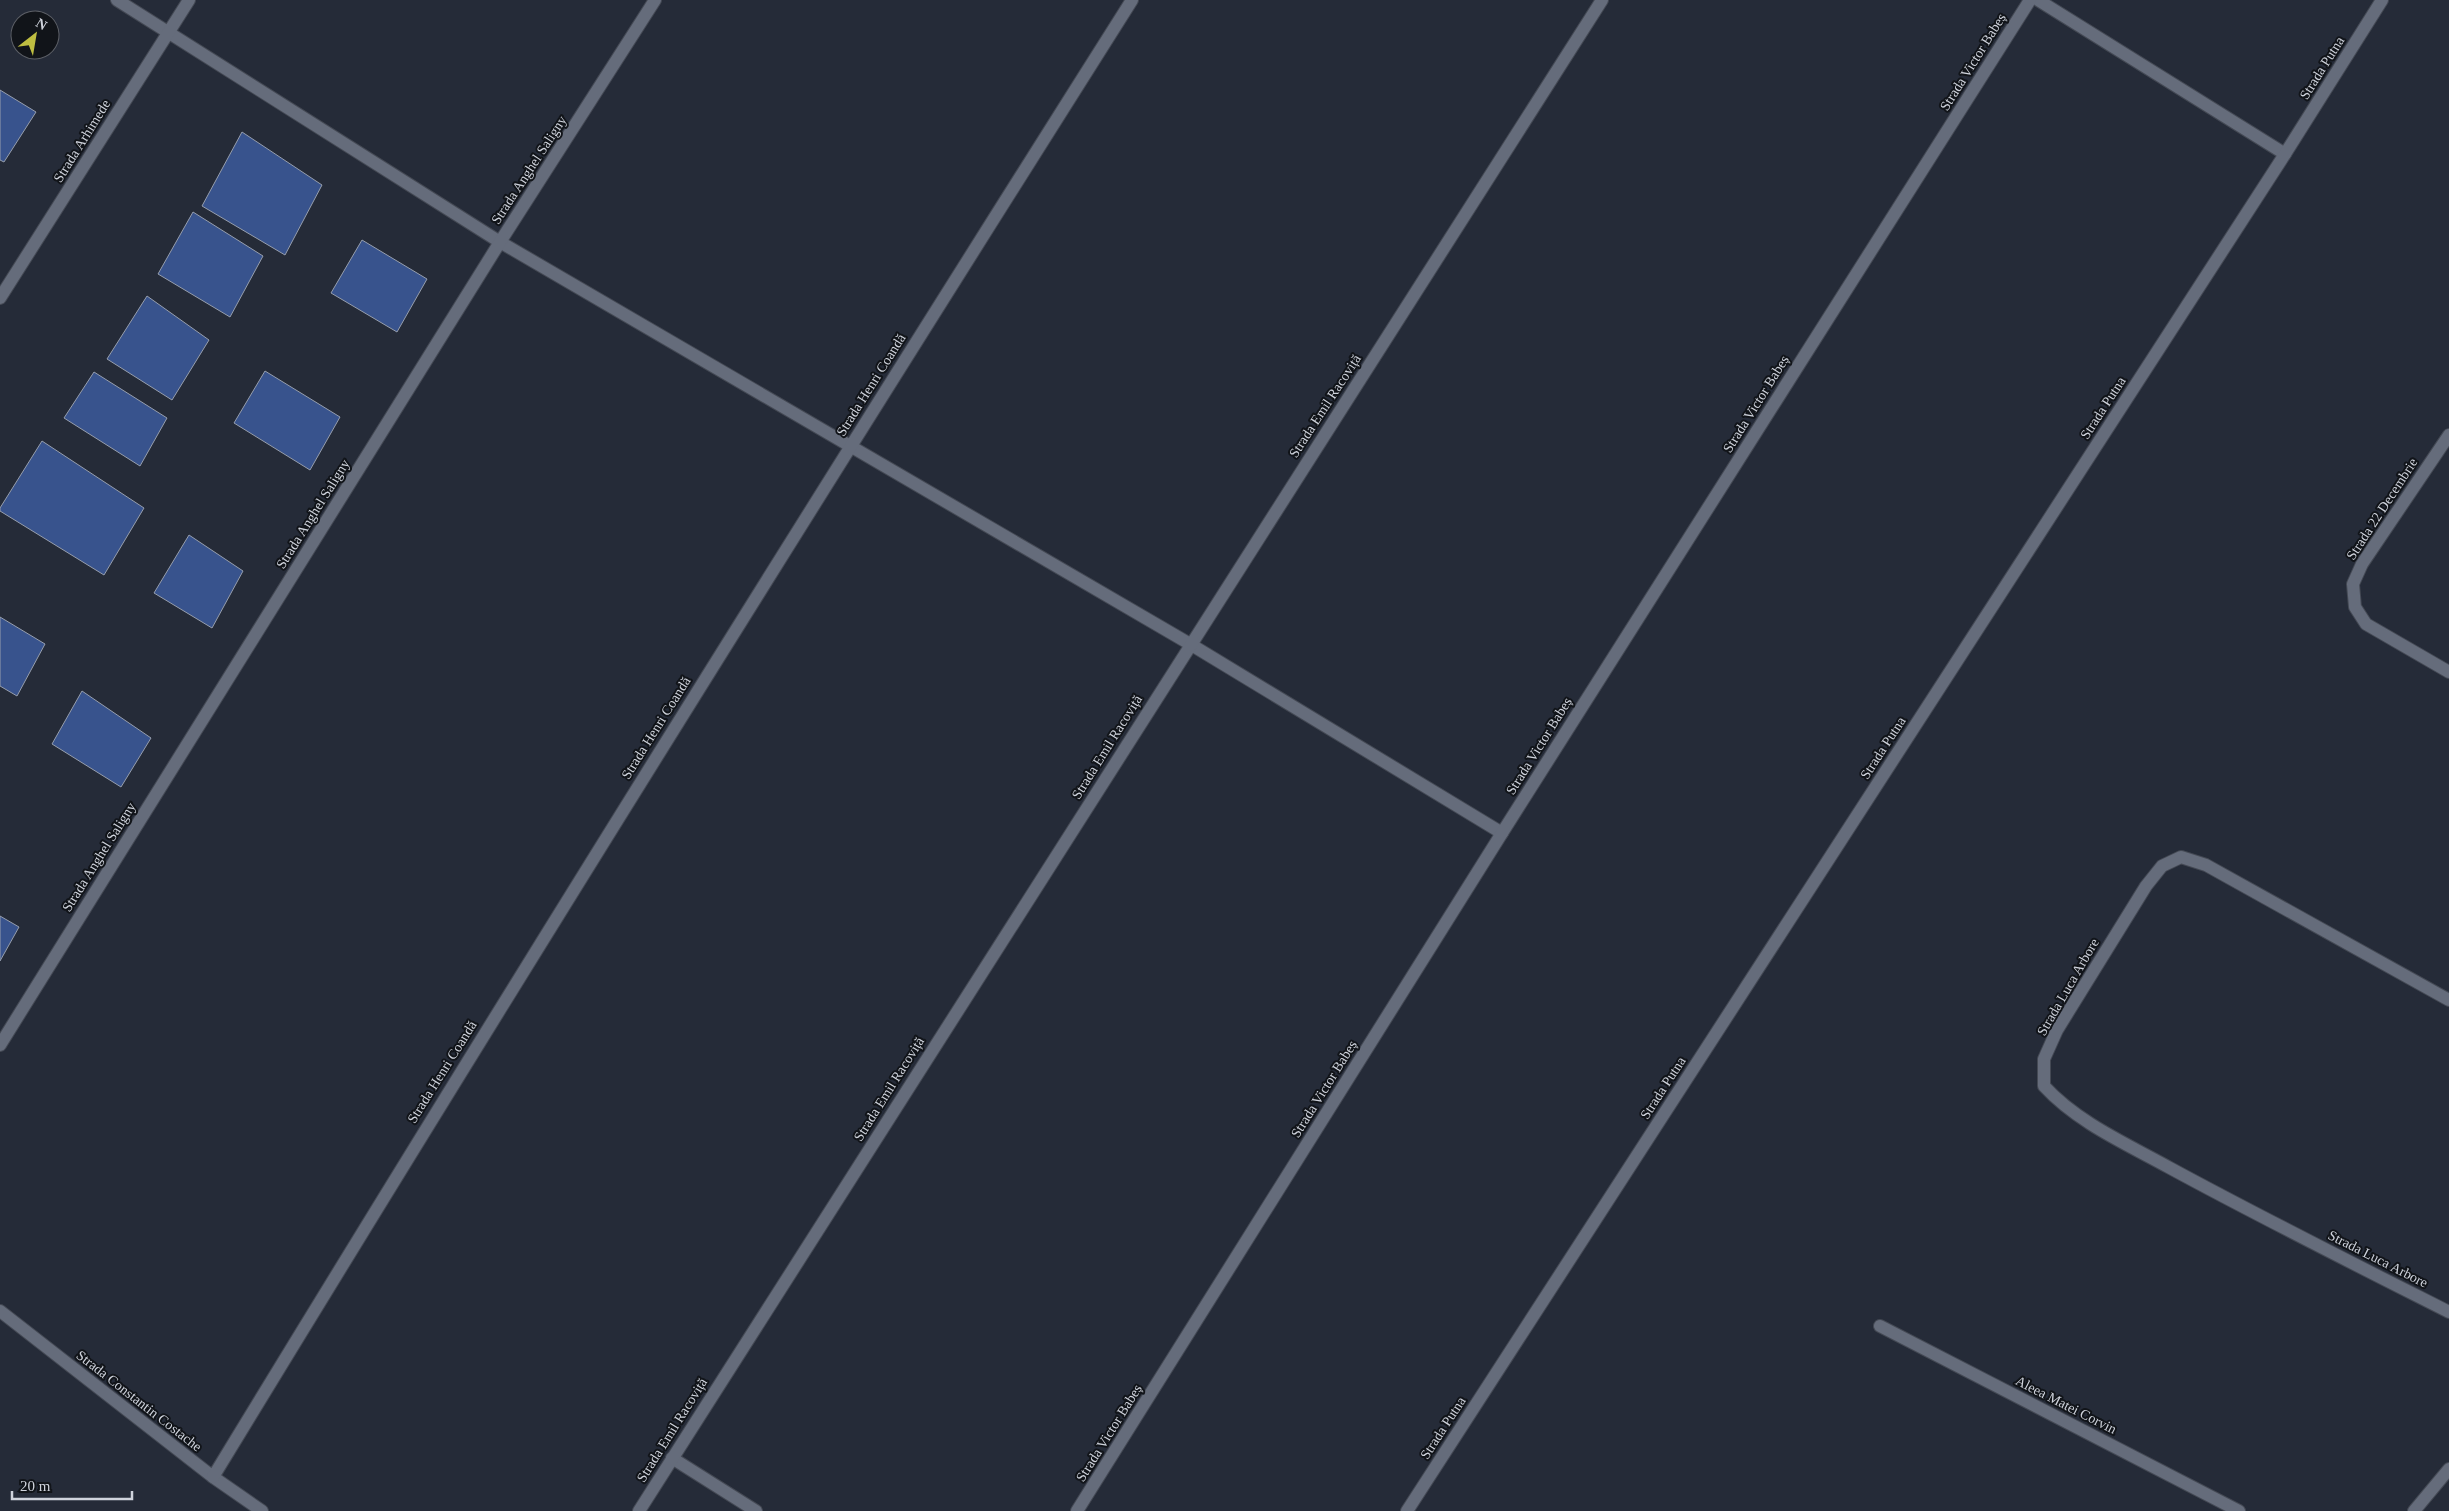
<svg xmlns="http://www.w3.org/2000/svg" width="2449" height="1511" font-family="'Times New Roman',serif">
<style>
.building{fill:#38538d;stroke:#969ead}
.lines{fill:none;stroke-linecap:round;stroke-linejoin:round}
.minor-casing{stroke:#444954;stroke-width:14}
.minor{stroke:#656c7b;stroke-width:12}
.labels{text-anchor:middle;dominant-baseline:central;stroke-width:4;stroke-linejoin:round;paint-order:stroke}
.street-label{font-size:14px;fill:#cfd3dc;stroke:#111419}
</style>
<rect width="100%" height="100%" fill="#252b38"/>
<g class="building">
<polygon points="0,90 36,112 4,162 0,160"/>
<polygon points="242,132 322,185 285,255 202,206"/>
<polygon points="193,212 263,256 230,317 158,274"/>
<polygon points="362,240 427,279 397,332 331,293"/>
<polygon points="147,296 209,340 172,400 107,359"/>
<polygon points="265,371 340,417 310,470 234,423"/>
<polygon points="94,372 167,418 140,466 64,418"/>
<polygon points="42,441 144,508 104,575 0,511 0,508"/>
<polygon points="189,535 243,571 212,628 154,593"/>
<polygon points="0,617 45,644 17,696 0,686"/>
<polygon points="82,691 151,738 121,787 52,744"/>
<polygon points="0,916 19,927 0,961"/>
</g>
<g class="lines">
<defs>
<g id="minor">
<polyline points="117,0 500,242 1190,644 1502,833"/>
<polyline points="2038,0 2285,154"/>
<polyline points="0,298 189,0"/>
<polyline points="2449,435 2362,564 2353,584 2355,607 2366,624 2449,672"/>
<path d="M 2449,1000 L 2206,865 L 2181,857 L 2162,866 L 2146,886 L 2057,1030 L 2044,1059 L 2044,1086 C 2078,1123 2127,1144 2170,1168 C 2262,1218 2356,1265 2449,1312"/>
<polyline points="0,1045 500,242 655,0"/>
<polyline points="0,1311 213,1477 262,1511"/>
<polyline points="1880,1326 2239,1511"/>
<polyline points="672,1458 756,1511"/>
<path d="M 213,1477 C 515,981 822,490 1132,0"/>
<polyline points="639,1511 1602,0"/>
<polyline points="1077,1511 1502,833 2030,0"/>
<polyline points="1407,1511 2285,154 2382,0"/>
<polyline points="2414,1511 2449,1469"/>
</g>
</defs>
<use href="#minor" class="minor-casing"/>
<use href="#minor" class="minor"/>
</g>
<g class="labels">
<g class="street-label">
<text transform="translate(1973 62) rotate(-58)">Strada Victor Babeș</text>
<text transform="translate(2322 68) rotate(-58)">Strada Putna</text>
<text transform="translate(82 141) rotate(-58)">Strada Arhimede</text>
<text transform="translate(529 170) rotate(-57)">Strada Anghel Saligny</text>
<text transform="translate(871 385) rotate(-58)">Strada Henri Coandă</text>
<text transform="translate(1756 404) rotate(-58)">Strada Victor Babeș</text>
<text transform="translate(1325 406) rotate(-57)">Strada Emil Racoviță</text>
<text transform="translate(2103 408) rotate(-57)">Strada Putna</text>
<text transform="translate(2382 509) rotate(-57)">Strada 22 Decembrie</text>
<text transform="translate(313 514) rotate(-58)">Strada Anghel Saligny</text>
<text transform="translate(656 728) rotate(-58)">Strada Henri Coandă</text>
<text transform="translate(1539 746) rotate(-58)">Strada Victor Babeș</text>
<text transform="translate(1107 747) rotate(-58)">Strada Emil Racoviță</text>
<text transform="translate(1883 748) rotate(-57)">Strada Putna</text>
<text transform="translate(99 857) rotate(-58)">Strada Anghel Saligny</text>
<text transform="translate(2068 987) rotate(-60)">Strada Luca Arbore</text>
<text transform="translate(442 1072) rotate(-58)">Strada Henri Coandă</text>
<text transform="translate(1663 1088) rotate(-57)">Strada Putna</text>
<text transform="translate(889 1089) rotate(-58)">Strada Emil Racoviță</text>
<text transform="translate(1324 1089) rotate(-58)">Strada Victor Babeș</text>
<text transform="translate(2378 1259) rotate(27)">Strada Luca Arbore</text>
<text transform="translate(139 1401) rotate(38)">Strada Constantin Costache</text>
<text transform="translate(2066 1405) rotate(27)">Aleea Matei Corvin</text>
<text transform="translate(1443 1428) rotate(-57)">Strada Putna</text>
<text transform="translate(672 1430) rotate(-58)">Strada Emil Racoviță</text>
<text transform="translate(1109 1433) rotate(-58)">Strada Victor Babeș</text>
</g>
</g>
<g transform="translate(35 35) rotate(31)"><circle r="24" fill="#111419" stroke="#5d6067"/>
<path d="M0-4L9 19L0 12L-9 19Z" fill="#bfbe41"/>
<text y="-8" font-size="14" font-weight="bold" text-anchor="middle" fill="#cfd3dc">N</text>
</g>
<path d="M12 1491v8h120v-8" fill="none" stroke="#cfd3dc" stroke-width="2.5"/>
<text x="20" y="1491" font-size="15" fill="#cfd3dc" stroke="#111419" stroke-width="4" paint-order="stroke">20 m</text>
</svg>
